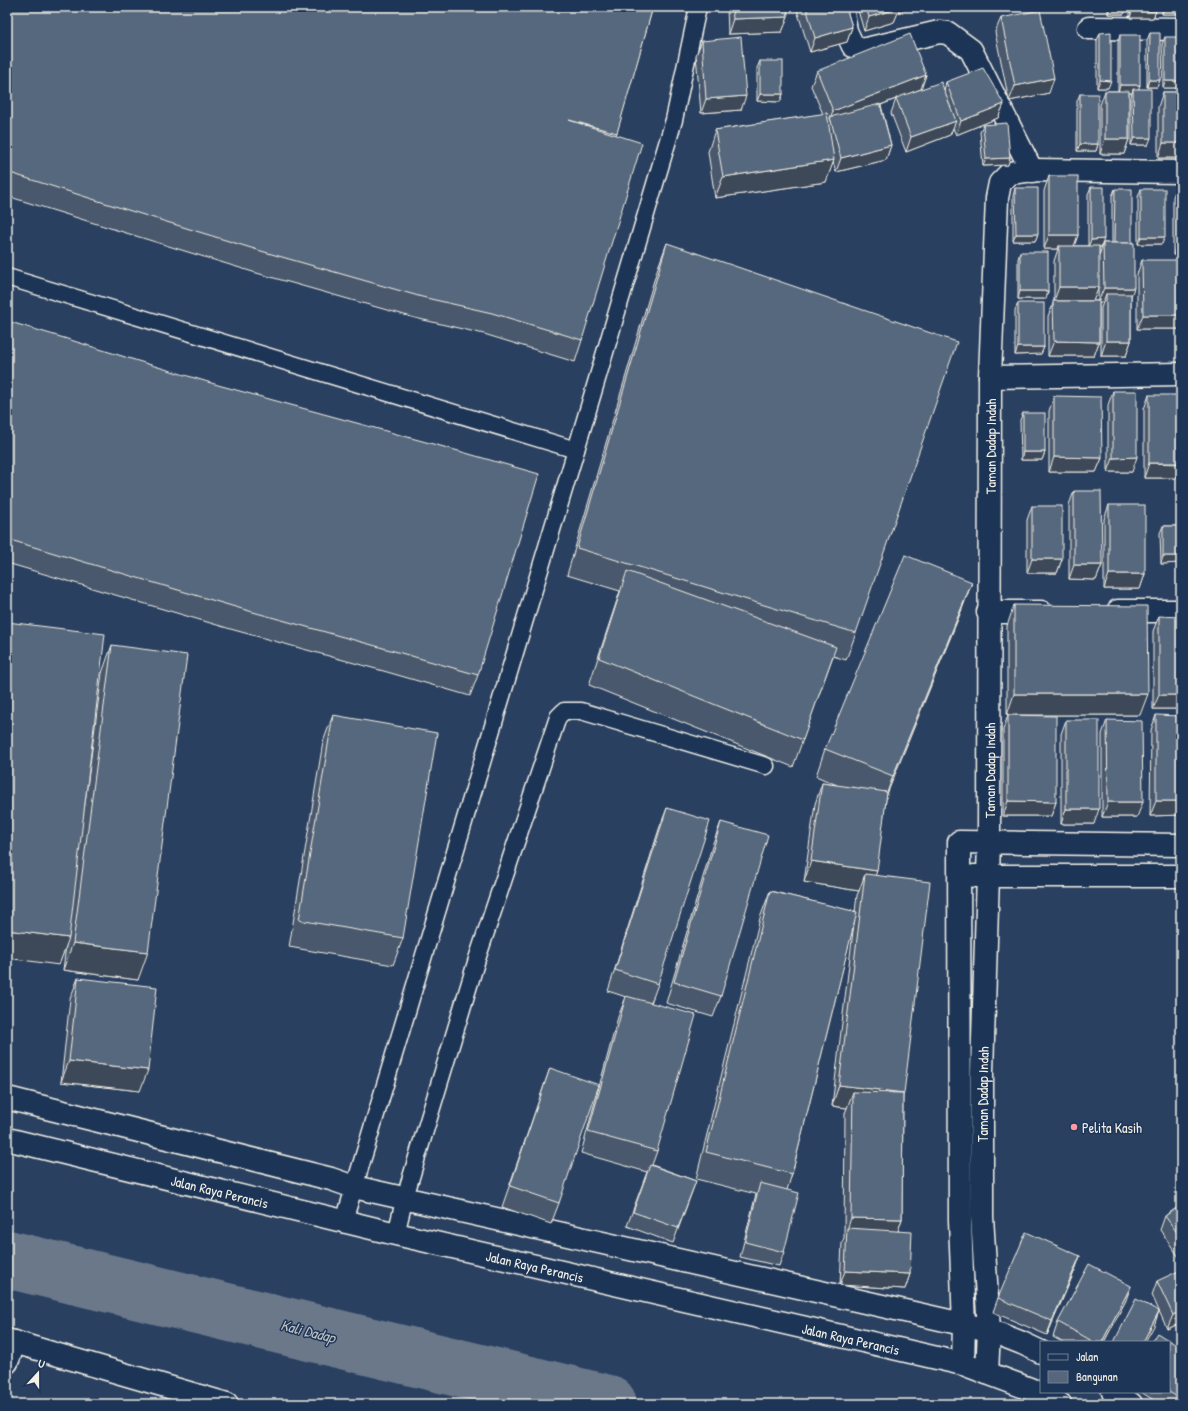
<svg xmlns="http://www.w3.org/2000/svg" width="1188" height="1411" font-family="'Patrick Hand',sans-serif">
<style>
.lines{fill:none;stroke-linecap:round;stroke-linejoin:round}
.river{stroke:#6a788a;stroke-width:58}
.lane-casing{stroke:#f4f1e8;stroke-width:19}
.street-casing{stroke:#f4f1e8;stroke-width:25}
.secondary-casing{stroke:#f4f1e8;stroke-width:25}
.lane{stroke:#1d3557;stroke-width:16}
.street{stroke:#1d3557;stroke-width:22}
.secondary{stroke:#1d3557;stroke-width:22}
.wall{fill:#4a596c;stroke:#f4f1e8;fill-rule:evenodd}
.shaded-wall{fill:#3c4858;stroke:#f4f1e8}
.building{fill:#56677d;stroke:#f4f1e8}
.poi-dot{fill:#ff9aa2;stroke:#1d3557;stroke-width:1.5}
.labels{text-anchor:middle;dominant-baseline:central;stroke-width:3;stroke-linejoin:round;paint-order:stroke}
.street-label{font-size:14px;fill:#f4f1e8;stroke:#1d3557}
.poi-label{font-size:14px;fill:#f4f1e8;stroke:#1d3557;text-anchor:start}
.water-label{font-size:15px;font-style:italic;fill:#bdc1c2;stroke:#1d3557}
</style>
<rect width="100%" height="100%" fill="#2a4060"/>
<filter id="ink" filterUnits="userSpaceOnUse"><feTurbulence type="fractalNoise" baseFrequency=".025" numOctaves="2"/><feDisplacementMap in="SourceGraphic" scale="8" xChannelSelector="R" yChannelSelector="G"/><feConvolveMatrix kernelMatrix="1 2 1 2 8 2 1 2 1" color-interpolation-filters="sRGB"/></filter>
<g filter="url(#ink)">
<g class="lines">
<polyline class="river" points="7,1259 608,1404"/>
<defs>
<g id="lane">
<polyline points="7,277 576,450"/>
<polyline points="344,1221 576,450 674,120 698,7"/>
<polyline points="396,1234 405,1197 477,959 558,717 564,711 581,711 766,766"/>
</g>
<g id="street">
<polyline points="842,7 846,31 853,46 862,50 939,32 948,33 971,50 1032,171"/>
<polyline points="1089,28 1181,29"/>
<polyline points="990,377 1181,374"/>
<polyline points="1118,611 1181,611"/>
<polyline points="988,612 1041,612"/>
<polyline points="974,876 1181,876"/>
<polyline points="7,1340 227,1404"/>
<polyline points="7,1362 15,1342"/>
<polyline points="963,1364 964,1325 960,1220 959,842 1181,845"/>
<path id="s1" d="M 987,1373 L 989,1330 L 982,1217 L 982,1072 L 989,842 L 990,377 L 997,198 L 1000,183 L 1010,173 L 1033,170 L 1181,172"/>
</g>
<g id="secondary">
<polyline points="7,1098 331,1179 354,1187 989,1330 1022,1343 1041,1352"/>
<path id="s2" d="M 7,1139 L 396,1234 L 963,1364 L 1030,1389 L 1060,1404"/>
<polyline points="1113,1392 1131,1404"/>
</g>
</defs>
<use href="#lane" class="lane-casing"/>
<use href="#street" class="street-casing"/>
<use href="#secondary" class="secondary-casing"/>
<use href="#lane" class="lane"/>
<use href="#street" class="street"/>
<use href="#secondary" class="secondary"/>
</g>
<g class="wall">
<polygon points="7,7 653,7 616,135 582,340 575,362 484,334 415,318 253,272 97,224 7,196"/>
<polygon points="727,7 787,7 788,17 782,32 728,34"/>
<polygon points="796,7 846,7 852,27 847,42 810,52"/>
<polygon points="857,7 914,7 898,12 894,22 864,31"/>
<polygon points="1108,7 1127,7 1124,14 1108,14"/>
<polygon points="1130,7 1156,7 1156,11 1153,18 1130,18"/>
<polygon points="1162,7 1180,7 1177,14 1162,14"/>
<polygon points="1001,18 1049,93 1009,101 995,32"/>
<polygon points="1100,33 1108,88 1097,88 1097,40"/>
<polygon points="1150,33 1160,80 1157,87 1147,87 1147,40"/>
<polygon points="1120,35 1139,89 1148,145 1131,145 1131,96 1132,93 1129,93 1129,139 1124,154 1100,154 1100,105 1105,91 1118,91 1118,42"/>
<polygon points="1165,37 1181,88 1163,88 1162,44"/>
<polygon points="702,41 741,110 701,113 696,55"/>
<polygon points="760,61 783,94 780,102 757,101 757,68"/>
<polygon points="817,71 926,75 921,89 944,90 946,82 1004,104 998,118 956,135 953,128 950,135 906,152 891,113 896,99 881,105 891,145 886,160 836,172 833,162 826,182 715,198 708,152 715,130 823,114 811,86"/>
<polygon points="1163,92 1181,92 1181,158 1158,158 1158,107"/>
<polygon points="1080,94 1098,144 1096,151 1077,151 1077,101"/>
<polygon points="983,125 1010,158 1008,165 983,166 980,132"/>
<path d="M 1049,176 L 1078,235 L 1074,246 L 1088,246 L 1088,194 L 1091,187 L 1101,247 L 1099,247 L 1099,256 L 1103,243 L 1112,243 L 1112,196 L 1115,189 L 1131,296 L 1131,341 L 1126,356 L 1101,356 L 1101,308 L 1103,302 L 1099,302 L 1099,342 L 1094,356 L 1048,356 L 1048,316 L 1054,301 L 1054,261 L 1058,249 L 1044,249 L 1044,191 ZM 1098,288 L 1098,301 L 1093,301 Z"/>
<polygon points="1178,183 1181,256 1173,255 1173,197"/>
<polygon points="1015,188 1038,234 1035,241 1013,241 1013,196"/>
<polygon points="1141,189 1162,244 1138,244 1138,197"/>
<polygon points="667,243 856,633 846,660 833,656 793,767 589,685 620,591 567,575 657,270"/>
<polygon points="1020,252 1048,291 1046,299 1018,299 1018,259"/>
<polygon points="1142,260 1179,329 1137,329 1137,274"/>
<polygon points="1018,303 1044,347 1041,354 1015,355 1015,310"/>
<polygon points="7,321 478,675 470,696 387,672 234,630 7,563"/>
<polygon points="1113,391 1132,472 1108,472 1108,405"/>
<polygon points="1149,395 1176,478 1144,478 1144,409"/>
<polygon points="1054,396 1102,458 1096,472 1049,472 1049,411"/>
<polygon points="1023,413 1045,452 1042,460 1021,460 1020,420"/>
<polygon points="1074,491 1102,565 1096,580 1069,579 1069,505"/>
<polygon points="1109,505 1145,574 1140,589 1104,589 1104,519"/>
<polygon points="1032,506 1062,559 1057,573 1027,573 1027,520"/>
<polygon points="1163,526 1181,526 1181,563 1161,564 1160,533"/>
<polygon points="972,582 962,609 887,793 875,875 903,1093 902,1219 898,1231 910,1274 905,1289 840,1285 842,1242 844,1238 845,1113 847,1108 832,1106 854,923 792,1174 787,1190 784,1252 779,1266 740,1257 756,1194 696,1179 760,918 770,891 855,912 857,895 859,891 804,882 815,804 822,783 837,785 816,776 825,749"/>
<polygon points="1014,605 1140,715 1007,715 1007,626"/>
<polygon points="1159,616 1181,709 1153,709 1153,631"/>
<polygon points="112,645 138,980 63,970 66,945 59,965 85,803 102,673"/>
<polygon points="333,715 403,938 393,965 289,947 323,742"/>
<polygon points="1008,715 1056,802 1051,816 1003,816 1003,730"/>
<polygon points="1156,715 1181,815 1150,816 1151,730"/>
<polygon points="1066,720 1094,824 1061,824 1061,734"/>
<polygon points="1107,720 1137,817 1102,817 1102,734"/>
<polygon points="667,808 658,984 651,1003 657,1151 652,1165 696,1181 673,1243 627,1226 647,1172 581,1153 618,1017 626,997 608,991 659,829"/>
<polygon points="721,822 721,996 713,1017 666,1003 713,843"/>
<polygon points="78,978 140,1091 61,1082 70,999"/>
<polygon points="550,1068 559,1203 551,1224 502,1207"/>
<polygon points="1181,1205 1181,1260 1160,1230 1165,1216"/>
<polygon points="1080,1256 1075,1270 1047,1335 993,1312 998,1298"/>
<polygon points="1157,1281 1181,1323 1167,1329 1152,1295"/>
<polygon points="1126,1300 1104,1342 1062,1342 1053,1337 1058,1322"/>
<polygon points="1169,1342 1181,1348 1181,1404 1160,1404 1141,1392 1169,1392"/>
</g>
<g class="shaded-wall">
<polygon points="900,7 914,7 898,12"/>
<polygon points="944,7 953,7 943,10"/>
<polygon points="1110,7 1127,7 1124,14 1108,14"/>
<polygon points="1165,7 1180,7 1177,14 1162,14"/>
<polygon points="900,8 894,22 864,31 869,17"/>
<polygon points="1132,11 1156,11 1153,18 1130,18"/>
<polygon points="788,17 782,32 728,34 733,19"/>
<polygon points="852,27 847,42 810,52 815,38"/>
<polygon points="926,75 921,89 832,124 830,118 833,111"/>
<polygon points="1054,78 1049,93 1009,101 1015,86"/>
<polygon points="1100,80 1111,81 1108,88 1097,88"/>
<polygon points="1149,80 1160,80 1157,87 1147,87"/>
<polygon points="1165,81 1181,81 1181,88 1163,88"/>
<polygon points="1120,85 1140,85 1137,93 1133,89 1132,93 1118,93"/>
<polygon points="760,94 783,94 780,102 757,101"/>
<polygon points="746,96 741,110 701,113 706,99"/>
<polygon points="1004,104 998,118 956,135 961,121"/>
<polygon points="956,121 950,135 906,152 911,137"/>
<polygon points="1134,138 1151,138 1148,145 1131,145"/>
<polygon points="1105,139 1129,139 1124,154 1100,154"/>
<polygon points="1163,143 1181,143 1181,158 1158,158"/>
<polygon points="1080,144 1098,144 1096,151 1077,151"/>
<polygon points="891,145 886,160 836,172 841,158"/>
<polygon points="1010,158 1008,165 983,166 986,159"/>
<polygon points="834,160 826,182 715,198 723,177"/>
<polygon points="1016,234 1038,234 1035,241 1013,241"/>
<polygon points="1049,235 1078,235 1073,249 1059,246 1058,249 1044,249"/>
<polygon points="1141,237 1165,237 1162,244 1138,244"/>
<polygon points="1104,239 1101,247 1088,247 1091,240"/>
<polygon points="1178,241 1181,241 1181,256 1173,255"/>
<polygon points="1059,287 1099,287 1093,301 1054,301"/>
<polygon points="1104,288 1134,288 1129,302 1106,294 1103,302 1098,302"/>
<polygon points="1020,291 1048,291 1046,299 1018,299"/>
<polygon points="1143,315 1181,315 1181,325 1179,329 1137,329"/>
<polygon points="1054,341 1099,342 1094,356 1048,356"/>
<polygon points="1106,341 1131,341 1126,356 1101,356"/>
<polygon points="1018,347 1044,347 1041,354 1015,355"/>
<polygon points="1023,452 1045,452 1042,460 1021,460"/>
<polygon points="1054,457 1102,458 1096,472 1049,472"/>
<polygon points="1137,457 1132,472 1108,472 1113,458"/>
<polygon points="1149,463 1181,464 1176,478 1144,478"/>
<polygon points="1163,556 1181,556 1181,563 1161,564"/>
<polygon points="1032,559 1062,559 1057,573 1027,573"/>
<polygon points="1074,565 1102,565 1096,580 1069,579"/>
<polygon points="1109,574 1145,574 1140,589 1104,589"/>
<polygon points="972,582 962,609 883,804 893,776"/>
<polygon points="1014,694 1148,694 1140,715 1007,715"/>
<polygon points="1159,695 1181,695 1181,709 1153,709"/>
<polygon points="1008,801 1056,802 1051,816 1003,816"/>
<polygon points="1156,801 1181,801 1181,815 1150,816"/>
<polygon points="1108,802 1143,802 1137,817 1102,817"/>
<polygon points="1066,809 1099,809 1094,824 1061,824"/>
<polygon points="811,861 877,871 869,892 865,874 859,891 804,882"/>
<polygon points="7,930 69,938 59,965 7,958"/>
<polygon points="73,943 148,952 138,980 63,970"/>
<polygon points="69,1061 148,1070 140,1091 61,1082"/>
<polygon points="839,1085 904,1093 896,1114 853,1092 847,1108 832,1106"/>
<polygon points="851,1218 902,1219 895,1240 847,1230"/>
<polygon points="1080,1256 1075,1270 1047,1335 1052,1321"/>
<polygon points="845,1271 910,1274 905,1289 840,1285"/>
<polygon points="1131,1286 1126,1300 1104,1342 1102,1342"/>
<polygon points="1159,1311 1154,1326 1145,1342 1143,1342"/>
<polygon points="1181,1311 1181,1323 1167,1329 1173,1315"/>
</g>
<g class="building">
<polygon points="7,7 653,7 617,133 569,120 642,143 582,340 492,313 422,297 261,251 105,203 7,172"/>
<polygon points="732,7 787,7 788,17 733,19"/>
<polygon points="806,7 846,7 852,27 815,38"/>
<polygon points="866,7 900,7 900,8 869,17"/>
<rect x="1132" y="7" width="24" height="4"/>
<polygon points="1040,10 1054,78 1015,86 1001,18"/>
<polygon points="1111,32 1111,81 1100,80 1100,33"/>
<polygon points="1150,33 1160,33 1160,80 1149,80"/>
<polygon points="910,34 926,75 833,111 817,71"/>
<rect x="1120" y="35" width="20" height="50"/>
<polygon points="741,37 746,96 706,99 702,41"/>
<rect x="1165" y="37" width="16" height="44"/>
<rect x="760" y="61" width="23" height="33"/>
<polygon points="983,68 1004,104 961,121 946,82"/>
<polygon points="941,82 956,121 911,137 896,98"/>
<polygon points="1133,89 1151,89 1151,138 1134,138"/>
<rect x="1105" y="91" width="24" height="48"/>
<rect x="1163" y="92" width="18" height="51"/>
<rect x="1080" y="94" width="18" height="50"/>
<polygon points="880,104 891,145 841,158 830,117"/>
<polygon points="827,113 834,160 723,177 715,130"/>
<polygon points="1007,123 1010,158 986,159 983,125"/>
<rect x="1049" y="176" width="29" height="59"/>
<rect x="1178" y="183" width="3" height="58"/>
<polygon points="1091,187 1104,187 1104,239 1091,240"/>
<polygon points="1015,188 1038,188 1038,234 1016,234"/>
<polygon points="1115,189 1132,189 1132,243 1114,243"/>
<rect x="1141" y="189" width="24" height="48"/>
<polygon points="667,243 957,342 856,633 577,548"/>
<polygon points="1103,243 1134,243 1134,288 1104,288"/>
<rect x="1059" y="246" width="40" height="41"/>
<rect x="1020" y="252" width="28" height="39"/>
<polygon points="1142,260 1181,260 1181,315 1143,315"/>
<rect x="1106" y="294" width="25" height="47"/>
<polygon points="1053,301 1099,301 1099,342 1054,341"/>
<rect x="1018" y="303" width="26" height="44"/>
<polygon points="7,321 64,338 138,361 218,385 455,450 539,474 478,675 394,651 242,609 7,539"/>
<polygon points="1113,391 1137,391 1137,457 1113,458"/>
<rect x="1149" y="395" width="32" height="68"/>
<polygon points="1054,396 1101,397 1102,458 1054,457"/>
<rect x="1023" y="413" width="22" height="39"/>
<polygon points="1074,491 1101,491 1102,565 1074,565"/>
<rect x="1109" y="505" width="36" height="69"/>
<rect x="1032" y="506" width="30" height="53"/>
<rect x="1163" y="526" width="18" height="30"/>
<polygon points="905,555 972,582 893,776 825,749"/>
<polygon points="627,571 836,647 803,740 599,658"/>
<polygon points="1014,605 1147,606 1148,694 1014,694"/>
<polygon points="1159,616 1181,617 1181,695 1159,695"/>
<polygon points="7,622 105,634 69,938 7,930"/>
<polygon points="112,645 187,655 148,952 73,943"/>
<polygon points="333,715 437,733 403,938 299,920"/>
<polygon points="1008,715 1056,716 1056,802 1008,801"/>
<polygon points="1156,715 1181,716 1181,801 1156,801"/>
<rect x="1066" y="720" width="33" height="89"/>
<polygon points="1107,720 1142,721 1143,802 1108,802"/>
<polygon points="822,783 887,792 877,871 811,861"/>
<polygon points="667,808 710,821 658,984 615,970"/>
<polygon points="721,822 768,835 721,996 674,982"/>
<polygon points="865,874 930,882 904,1093 839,1085"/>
<polygon points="770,891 857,912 792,1174 706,1152"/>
<polygon points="78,978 157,987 148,1070 69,1061"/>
<polygon points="626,996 696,1015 657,1151 588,1132"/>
<polygon points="550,1068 599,1085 559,1203 510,1186"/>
<polygon points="853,1092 903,1093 902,1219 851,1218"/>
<polygon points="650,1165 696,1181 678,1228 633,1212"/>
<polygon points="760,1183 799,1193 784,1252 745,1242"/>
<polygon points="1181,1205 1181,1238 1165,1216"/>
<polygon points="847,1228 912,1232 910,1274 845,1271"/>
<polygon points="1026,1232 1080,1256 1052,1321 998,1298"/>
<polygon points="1089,1264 1131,1286 1102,1342 1094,1342 1058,1322"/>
<polygon points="1181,1270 1181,1311 1173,1315 1157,1281"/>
<polygon points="1136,1299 1159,1311 1143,1342 1114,1342"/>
<polygon points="1157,1333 1181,1348 1181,1399 1169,1392 1169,1342 1151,1342"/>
</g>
</g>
<circle class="poi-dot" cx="1074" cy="1127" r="4"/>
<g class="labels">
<g class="street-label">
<text stroke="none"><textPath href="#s1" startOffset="927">Taman Dadap Indah</textPath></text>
<text stroke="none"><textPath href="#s1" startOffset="603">Taman Dadap Indah</textPath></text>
<text stroke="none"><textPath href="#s1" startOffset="279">Taman Dadap Indah</textPath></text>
<text stroke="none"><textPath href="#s2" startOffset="219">Jalan Raya Perancis</textPath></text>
<text stroke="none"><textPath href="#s2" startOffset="543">Jalan Raya Perancis</textPath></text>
<text stroke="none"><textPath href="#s2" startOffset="867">Jalan Raya Perancis</textPath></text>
</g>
<g class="poi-label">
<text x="1082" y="1127">Pelita Kasih</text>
</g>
<g class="water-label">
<text transform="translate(308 1331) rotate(14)">Kali Dadap</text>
</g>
</g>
<rect width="1188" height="1411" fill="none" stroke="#1d3557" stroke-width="24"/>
<rect x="12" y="12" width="1164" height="1387" fill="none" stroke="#f4f1e8" stroke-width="1.5" filter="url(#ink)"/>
<rect x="1040" y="1341" width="130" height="52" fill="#1d3557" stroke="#738091"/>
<rect x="1048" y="1354" width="20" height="6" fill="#1d3557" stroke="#738091"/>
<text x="1076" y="1361" font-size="12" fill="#f4f1e8">Jalan</text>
<rect x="1048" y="1371" width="20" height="12" fill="#56677d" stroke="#738091"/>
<text x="1076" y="1381" font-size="12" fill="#f4f1e8">Bangunan</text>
<g transform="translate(38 1373) rotate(21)" stroke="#1d3557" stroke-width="3" paint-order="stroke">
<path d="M0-3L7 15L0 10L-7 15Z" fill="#f4f1e8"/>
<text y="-6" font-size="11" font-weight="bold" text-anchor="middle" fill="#f4f1e8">U</text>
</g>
</svg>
